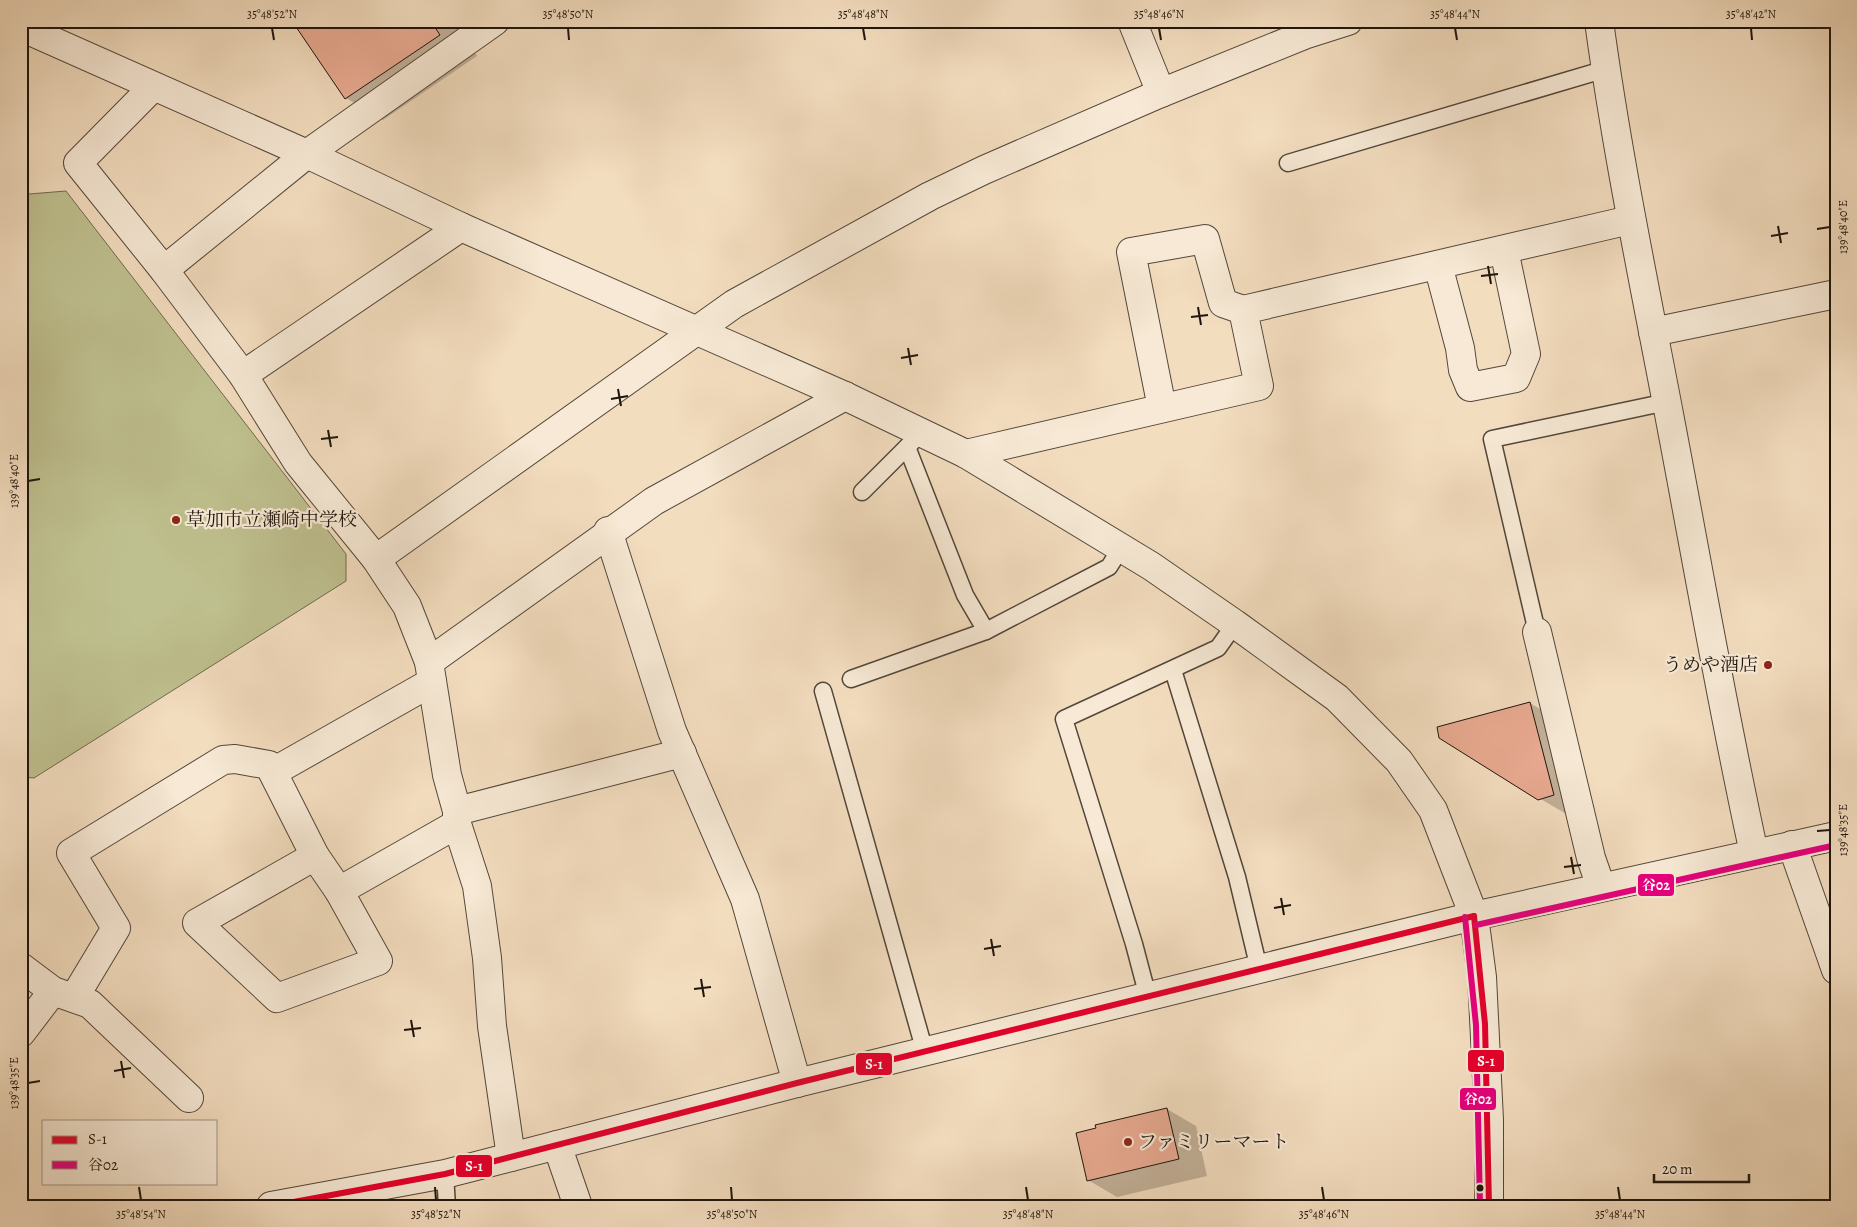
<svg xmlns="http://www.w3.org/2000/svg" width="1857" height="1227" font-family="Alegreya,'Noto Serif JP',serif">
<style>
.green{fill:#bfc08f;stroke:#6e6a4e}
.shadow{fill:#0003}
.building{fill:#e9aa91;stroke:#1e150d}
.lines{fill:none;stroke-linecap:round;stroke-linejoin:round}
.service-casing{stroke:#53473a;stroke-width:19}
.minor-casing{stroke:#53473a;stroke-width:30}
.tertiary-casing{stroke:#53473a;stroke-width:30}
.service{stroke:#f7e9d5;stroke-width:16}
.minor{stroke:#f7e9d5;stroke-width:28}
.tertiary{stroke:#f7e9d5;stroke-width:28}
.bus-1-casing{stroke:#f7e9d5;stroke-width:10}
.bus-2-casing{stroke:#f7e9d5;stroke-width:10}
.bus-1{stroke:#e4002b;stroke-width:6}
.bus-2{stroke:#e5007d;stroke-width:6}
.ticks{fill:none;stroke:#1e150d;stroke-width:2}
.poi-dot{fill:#8f2418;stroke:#f7e9d5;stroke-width:2}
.bus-dot{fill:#1e150d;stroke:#f7e9d5;stroke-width:2}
.labels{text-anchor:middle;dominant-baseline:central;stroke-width:4.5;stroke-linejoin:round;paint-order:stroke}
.poi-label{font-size:19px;fill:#1e150d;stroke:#f7e9d5;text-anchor:start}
.line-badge{stroke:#f7e9d5;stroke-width:2}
.badge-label{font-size:14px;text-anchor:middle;font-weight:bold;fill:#fff}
.neatline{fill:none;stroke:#1e150d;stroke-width:2}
.ticks-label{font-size:12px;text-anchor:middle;fill:#1e150d}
</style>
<rect width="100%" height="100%" fill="#f3ddbf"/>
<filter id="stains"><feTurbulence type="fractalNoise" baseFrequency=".004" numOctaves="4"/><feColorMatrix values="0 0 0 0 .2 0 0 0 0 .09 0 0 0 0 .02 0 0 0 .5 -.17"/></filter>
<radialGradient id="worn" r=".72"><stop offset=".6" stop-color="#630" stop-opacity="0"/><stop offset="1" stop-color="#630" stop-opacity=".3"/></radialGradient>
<polygon class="green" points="66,191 346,554 346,581 34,778 21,777 21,200 29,194"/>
<g class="shadow">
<polygon points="294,21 453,21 477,56 383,120 346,98"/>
<polygon points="1530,703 1559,720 1568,815 1539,798"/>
<polygon points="1167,1109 1196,1126 1207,1176 1117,1197 1088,1180"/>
</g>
<g class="building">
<polygon points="292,21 431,21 440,35 345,99"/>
<polygon points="1530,702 1554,795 1538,800 1439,738 1437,727"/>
<polygon points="1167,1108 1179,1159 1087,1181 1076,1133 1096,1128 1095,1125"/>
</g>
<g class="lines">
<defs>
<g id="service">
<polyline points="1288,163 1606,69"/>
<polyline points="907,447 965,595 986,631 1109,567 1121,548"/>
<polyline points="862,492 914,440"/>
<polyline points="1537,632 1492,439 1667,402"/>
<polyline points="1173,670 1237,877 1259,969"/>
<polyline points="851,679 986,631"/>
<polyline points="823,691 925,1052"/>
<polyline points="1148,997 1134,944 1064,719 1218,648 1235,624"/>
<polyline points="445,1174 447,1206"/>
</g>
<g id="minor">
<polyline points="1132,21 1161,93"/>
<path d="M 1599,21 C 1617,154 1644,283 1669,414 C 1697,561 1722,707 1754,853"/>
<polyline points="153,87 78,163 164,270 243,375 298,463 376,559 407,606 429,662 447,775 457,811 457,824 477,886 487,958 492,1026 511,1157"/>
<polyline points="1438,265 1460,348 1463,370 1470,387 1516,378 1526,354 1504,250"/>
<polyline points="164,270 307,154 495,21"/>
<polyline points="1653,332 1836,294"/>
<polyline points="243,375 461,227"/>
<polyline points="1162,408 1131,252 1205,239 1223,303 1243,310"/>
<polyline points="966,454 1259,386 1243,310 1630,220"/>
<polyline points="608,531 672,731 745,899 797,1083"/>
<polyline points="376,559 734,304 930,196 984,170 1161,93 1304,35 1348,21"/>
<polyline points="1537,632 1591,858 1601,887"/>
<polyline points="429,662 654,501 845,396"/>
<polyline points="273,772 432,682"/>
<polyline points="457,811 682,753"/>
<polyline points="1792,845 1836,970"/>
<polyline points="315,856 197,923 277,998 378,961 339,891"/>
<polyline points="21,967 53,991 90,1004 189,1098"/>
<polyline points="74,998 116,928 71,853 223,760 235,759 269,765 315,856 339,891 457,824"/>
<polyline points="21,1033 53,991"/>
<polyline points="557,1145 578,1206"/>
</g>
<g id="tertiary">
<polyline points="21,27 307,154 461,227 845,396 966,454 1151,566 1235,624 1337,698 1399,761 1433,810 1474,916 1482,977 1489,1120 1489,1206"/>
<polyline points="271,1206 445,1174 797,1083 1474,916 1836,836"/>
</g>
</defs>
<use href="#service" class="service-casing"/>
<use href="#minor" class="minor-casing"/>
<use href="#tertiary" class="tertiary-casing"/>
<use href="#service" class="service"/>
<use href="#minor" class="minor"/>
<use href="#tertiary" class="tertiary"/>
<defs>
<g id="bus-1">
<polyline points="1474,916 1485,1024 1489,1206"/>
<polyline points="272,1206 445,1174 797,1083 1474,916"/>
</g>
<g id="bus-2">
<polyline points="1465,917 1476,1025 1480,1206"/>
<polyline points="1476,925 1836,845"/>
</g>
</defs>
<use href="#bus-1" class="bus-1-casing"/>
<use href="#bus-2" class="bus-2-casing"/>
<use href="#bus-1" class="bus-1"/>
<use href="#bus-2" class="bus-2"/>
</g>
<path class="ticks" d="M 272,28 L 274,40M 568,28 L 569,40M 863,28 L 865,40M 1159,28 L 1161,40M 1455,28 L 1457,40M 1751,28 L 1752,40M 1778,226 L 1781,243M 1817,229 L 1830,227M 1771,236 L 1788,233M 1488,266 L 1491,284M 1481,276 L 1498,274M 1198,307 L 1201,325M 1191,317 L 1208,315M 908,348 L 911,365M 901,358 L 918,355M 618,389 L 621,406M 611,399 L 628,396M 328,430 L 331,447M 321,439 L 338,437M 28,481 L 40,479M 1817,831 L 1830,830M 1571,857 L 1574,874M 1564,867 L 1581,865M 1281,898 L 1284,915M 1274,908 L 1291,905M 991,939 L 994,956M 984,949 L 1001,946M 701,979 L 704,997M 694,989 L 711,987M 411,1020 L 414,1037M 404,1030 L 421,1028M 121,1061 L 124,1078M 114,1071 L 131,1068M 28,1083 L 40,1081M 139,1187 L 141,1200M 435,1187 L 436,1200M 731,1187 L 732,1200M 1026,1187 L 1028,1200M 1322,1187 L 1324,1200M 1618,1187 L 1620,1200"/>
<g class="poi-dot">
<circle cx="176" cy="520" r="5"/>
<circle cx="1768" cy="665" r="5"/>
<circle cx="1128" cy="1142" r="5"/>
</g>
<circle class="bus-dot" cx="1480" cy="1188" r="4.5"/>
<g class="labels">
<g class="poi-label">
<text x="186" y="520">草加市立瀬崎中学校</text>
<text x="1758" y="665" text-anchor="end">うめや酒店</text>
<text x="1138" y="1142">ファミリーマート</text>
</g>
</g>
<g class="line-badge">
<rect x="1637" y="873" width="38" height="24" rx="5" fill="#e5007d"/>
<rect x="1467" y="1049" width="38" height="24" rx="5" fill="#e4002b"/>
<rect x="855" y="1052" width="38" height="24" rx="5" fill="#e4002b"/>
<rect x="1459" y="1087" width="38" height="24" rx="5" fill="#e5007d"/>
<rect x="455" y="1154" width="38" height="24" rx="5" fill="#e4002b"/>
</g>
<g class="badge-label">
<text x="1656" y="890">谷02</text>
<text x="1486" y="1066">S-1</text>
<text x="874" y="1069">S-1</text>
<text x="1478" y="1104">谷02</text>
<text x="474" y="1171">S-1</text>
</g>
<rect width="1857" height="1227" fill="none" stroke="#f3ddbf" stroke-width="55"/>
<rect x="42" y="1120" width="175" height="65" fill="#f7e9d5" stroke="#a09485"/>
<rect x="52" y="1136" width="25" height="8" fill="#e4002b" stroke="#a09485"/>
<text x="88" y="1144" font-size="15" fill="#1e150d">S-1</text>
<rect x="52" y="1161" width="25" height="8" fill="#e5007d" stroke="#a09485"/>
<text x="88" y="1170" font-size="15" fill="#1e150d">谷02</text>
<path d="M1654 1174v8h95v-8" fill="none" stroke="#1e150d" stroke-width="2.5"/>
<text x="1662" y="1174" font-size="15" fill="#1e150d" stroke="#f7e9d5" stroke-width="4" paint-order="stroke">20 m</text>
<rect x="28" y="28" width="1802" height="1172" class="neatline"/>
<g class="ticks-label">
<text x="272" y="18">35°48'52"N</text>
<text x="568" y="18">35°48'50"N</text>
<text x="863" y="18">35°48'48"N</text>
<text x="1159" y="18">35°48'46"N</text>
<text x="1455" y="18">35°48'44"N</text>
<text x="1751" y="18">35°48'42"N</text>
<text transform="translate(1843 227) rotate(-90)" y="4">139°48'40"E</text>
<text transform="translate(14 481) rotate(-90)" y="4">139°48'40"E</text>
<text transform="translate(1843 830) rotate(-90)" y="4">139°48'35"E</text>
<text transform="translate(14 1083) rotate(-90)" y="4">139°48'35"E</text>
<text x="141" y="1218">35°48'54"N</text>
<text x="436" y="1218">35°48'52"N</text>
<text x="732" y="1218">35°48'50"N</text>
<text x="1028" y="1218">35°48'48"N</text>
<text x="1324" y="1218">35°48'46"N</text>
<text x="1620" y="1218">35°48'44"N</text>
</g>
<rect width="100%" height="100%" filter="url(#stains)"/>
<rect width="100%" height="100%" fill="url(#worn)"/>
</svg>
